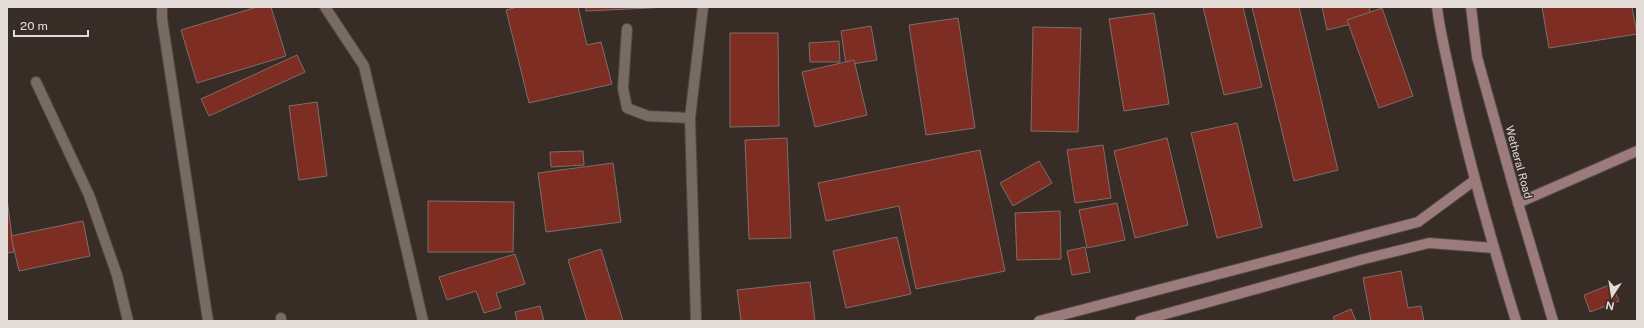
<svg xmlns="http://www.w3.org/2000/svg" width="1644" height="328" font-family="'Public Sans',sans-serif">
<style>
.building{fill:#7e2d22;stroke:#7d6e6b}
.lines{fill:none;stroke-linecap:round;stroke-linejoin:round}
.lane-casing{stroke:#524843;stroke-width:12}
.street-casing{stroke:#524843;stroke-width:12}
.secondary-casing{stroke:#524843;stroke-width:12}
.lane{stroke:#776b63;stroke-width:10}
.street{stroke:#776b63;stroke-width:10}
.secondary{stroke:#9b7b7b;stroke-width:10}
.labels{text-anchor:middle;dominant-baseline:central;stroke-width:3;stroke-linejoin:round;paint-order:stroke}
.street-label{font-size:11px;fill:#e2dbd7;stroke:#382d26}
</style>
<rect width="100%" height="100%" fill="#382d26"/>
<g class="building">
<polygon points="257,7 271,7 286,56 197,83 181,30"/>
<polygon points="518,7 578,7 587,45 601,42 612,84 529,103 506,10"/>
<polygon points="586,7 670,7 586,11"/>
<polygon points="1203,7 1243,7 1262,87 1224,95"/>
<polygon points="1252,7 1299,7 1338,170 1294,181"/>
<polygon points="1322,7 1369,7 1372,19 1327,30"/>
<polygon points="1542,7 1632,7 1637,34 1549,48"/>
<polygon points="1382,8 1413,96 1379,108 1347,20"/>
<polygon points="1154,13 1169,104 1124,111 1109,19"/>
<polygon points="958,18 975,128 926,135 909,25"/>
<polygon points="871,26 877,60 846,65 841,31"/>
<polygon points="1033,27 1081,28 1078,132 1031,131"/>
<polygon points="730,33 778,33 779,126 730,127"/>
<polygon points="839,41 840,62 810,62 809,43"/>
<polygon points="297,55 305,72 209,116 201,99"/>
<polygon points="854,60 867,115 815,127 802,72"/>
<polygon points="317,102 327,176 299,180 289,106"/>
<polygon points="1237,123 1262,227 1217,238 1191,133"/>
<polygon points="787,138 791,238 749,239 745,140"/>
<polygon points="1167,138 1188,225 1135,238 1114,151"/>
<polygon points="1103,145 1111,198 1075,203 1067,150"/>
<polygon points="980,150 1005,271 916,289 899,206 826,221 818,183"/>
<polygon points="583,151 584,165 551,167 550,152"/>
<polygon points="1039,161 1052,183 1013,206 1000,183"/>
<polygon points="613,163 621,222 546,232 538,173"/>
<polygon points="7,199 14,252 7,253"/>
<polygon points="428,201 514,202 513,252 428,252"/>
<polygon points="1117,203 1125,240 1087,248 1079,210"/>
<polygon points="1060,211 1061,259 1017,260 1015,213"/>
<polygon points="83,221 90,256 19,271 11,236"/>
<polygon points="897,237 911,294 846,308 833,251"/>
<polygon points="1085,247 1090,272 1072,275 1067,251"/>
<polygon points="601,249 623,321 587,321 568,260"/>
<polygon points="515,254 525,284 496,293 501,308 484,313 476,291 447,300 439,277"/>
<polygon points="1401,271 1408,308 1421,306 1424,321 1371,321 1363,278"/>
<polygon points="810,282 815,321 741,321 737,290"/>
<polygon points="1612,284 1619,301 1590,312 1584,295"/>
<polygon points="540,306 544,321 517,321 515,312"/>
<polygon points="1351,309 1356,321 1335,321 1333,317"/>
</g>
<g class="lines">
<defs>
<g id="lane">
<polyline points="162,7 162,19 208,321"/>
<polyline points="325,7 364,66 423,321"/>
<polyline points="627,29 623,88 627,108 648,116 690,118"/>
<polyline points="36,82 89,195 117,275 128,321"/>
<polyline points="281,318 281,321"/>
</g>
<polyline id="street" points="696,321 690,118 703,7"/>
<g id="secondary">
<path d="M 1437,7 C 1440,33 1447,59 1452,84 C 1469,165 1492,243 1516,321"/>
<polyline points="1471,7 1477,57 1518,203 1553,321"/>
<polyline points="1518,203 1637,151"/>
<polyline points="1039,321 1418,222 1475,180"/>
<polyline points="1140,321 1364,259 1429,243 1494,248"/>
</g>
</defs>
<use href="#lane" class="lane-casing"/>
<use href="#street" class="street-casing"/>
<use href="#secondary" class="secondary-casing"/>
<use href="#lane" class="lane"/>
<use href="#street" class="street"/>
<use href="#secondary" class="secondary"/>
</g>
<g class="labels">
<g class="street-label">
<text transform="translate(1519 162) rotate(75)">Wetheral Road</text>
</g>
</g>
<rect width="1644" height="328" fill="none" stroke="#e2dbd7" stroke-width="16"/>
<g transform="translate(1612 296) rotate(192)" stroke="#382d26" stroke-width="3" paint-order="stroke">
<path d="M0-3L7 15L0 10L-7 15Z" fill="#e2dbd7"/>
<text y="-6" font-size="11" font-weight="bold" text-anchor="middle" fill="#e2dbd7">N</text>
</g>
<path d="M14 30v6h74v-6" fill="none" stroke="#e2dbd7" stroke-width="2"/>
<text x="20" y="30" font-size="12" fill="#e2dbd7" stroke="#382d26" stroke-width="3" paint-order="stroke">20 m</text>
</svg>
